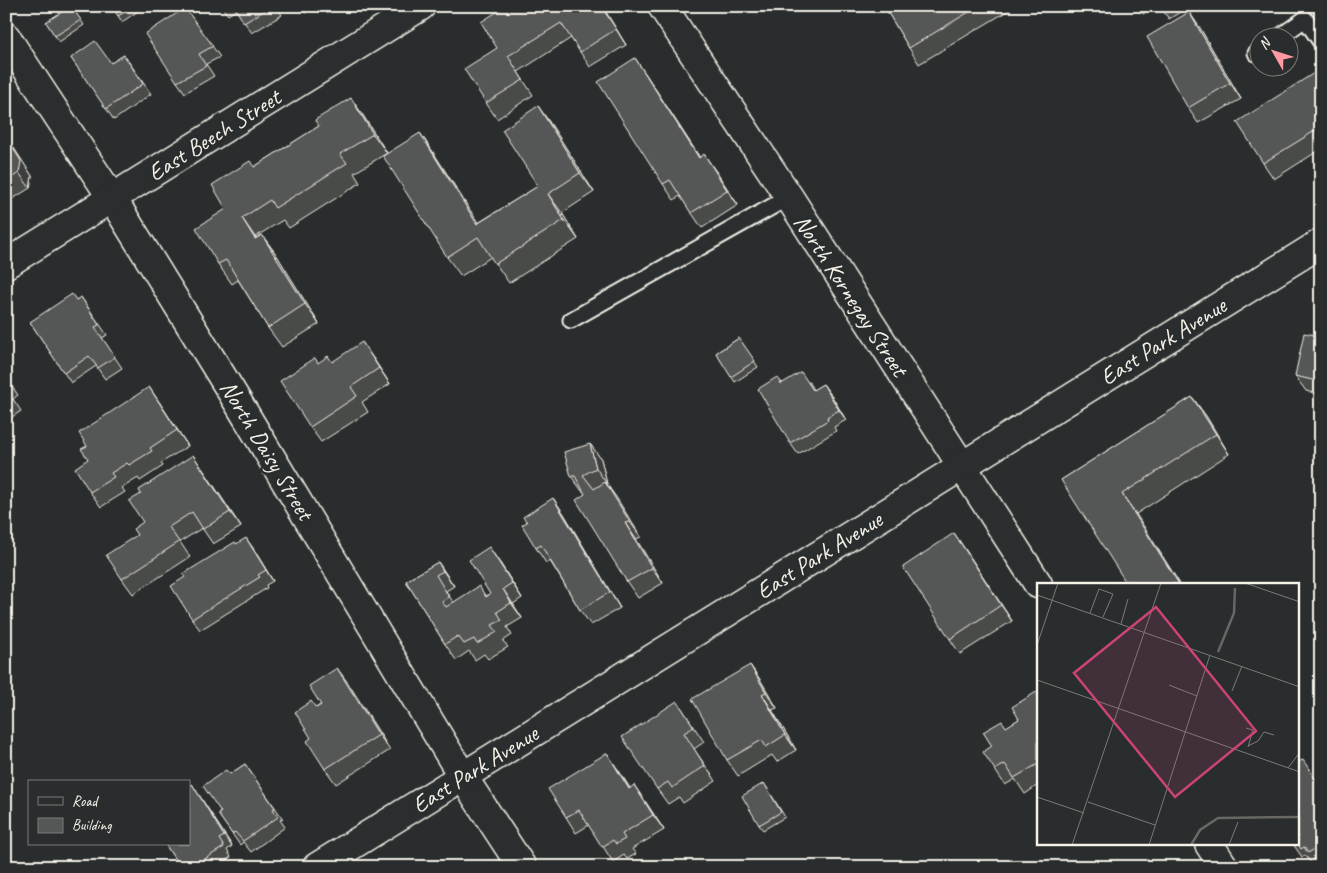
<svg xmlns="http://www.w3.org/2000/svg" width="1327" height="873" font-family="Caveat,sans-serif">
<style>
.lines{fill:none;stroke-linecap:round;stroke-linejoin:round}
.service-casing{stroke:#f4f1e8;stroke-width:19}
.minor-casing{stroke:#f4f1e8;stroke-width:31}
.service{stroke:#2a2d2e;stroke-width:15}
.minor{stroke:#2a2d2e;stroke-width:28}
.wall{fill:#494b4a;stroke:#f4f1e8}
.shaded-wall{fill:#3c3d3c;stroke:#f4f1e8}
.building{fill:#555756;stroke:#f4f1e8}
.labels{text-anchor:middle;dominant-baseline:central;stroke-width:5;stroke-linejoin:round;paint-order:stroke}
.street-label{font-size:24px;fill:#f4f1e8;stroke:#2a2d2e}
.inset-river{fill:none;stroke:#676866;stroke-width:2.5}
.inset-road{fill:none;stroke:#7b7b78;stroke-width:1}
.view{fill:#cc4377;fill-opacity:0.15;stroke:#cc4377;stroke-width:2.5}
.inset-edge{fill:none;stroke:#f4f1e8;stroke-width:2.5}
</style>
<rect width="100%" height="100%" fill="#2a2d2e"/>
<filter id="ink" filterUnits="userSpaceOnUse"><feTurbulence type="fractalNoise" baseFrequency=".02" numOctaves="2"/><feDisplacementMap in="SourceGraphic" scale="10" xChannelSelector="R" yChannelSelector="G"/><feConvolveMatrix kernelMatrix="1 2 1 2 8 2 1 2 1" color-interpolation-filters="sRGB"/></filter>
<g filter="url(#ink)">
<g class="lines">
<defs>
<g id="service">
<polyline points="1278,38 1305,19 1321,42"/>
<polyline points="1256,53 1260,50"/>
<polyline points="571,320 789,197"/>
</g>
<g id="minor">
<polyline points="662,6 789,197 1038,584"/>
<polyline points="6,37 112,198 239,404 463,777 522,867"/>
<polyline points="6,264 421,6"/>
<polyline points="1209,844 1224,867"/>
<polyline points="317,867 1321,243"/>
</g>
</defs>
<use href="#service" class="service-casing"/>
<use href="#minor" class="minor-casing"/>
<use href="#service" class="service"/>
<use href="#minor" class="minor"/>
</g>
<g class="wall">
<polygon points="71,6 84,25 59,42 46,22"/>
<polygon points="112,6 139,6 141,9 122,22"/>
<polygon points="221,6 276,6 282,15 252,33 236,10 228,15"/>
<polygon points="300,6 317,6 305,13"/>
<polygon points="506,6 567,6 571,12 580,6 602,6 626,45 590,67 571,38 518,72 533,95 497,119 486,103"/>
<polygon points="884,6 1016,6 919,64 909,48"/>
<polygon points="1138,6 1155,6 1143,14"/>
<polygon points="1160,6 1190,6 1169,19"/>
<polygon points="185,8 220,57 206,64 214,76 185,93 177,82"/>
<polygon points="1189,12 1200,28 1241,99 1198,123 1188,108"/>
<polygon points="124,55 151,94 114,120 71,58 111,63"/>
<polygon points="645,73 700,158 715,170 738,205 702,228 680,196 674,200 663,184"/>
<polygon points="1314,73 1321,82 1321,149 1274,179 1263,163"/>
<polygon points="351,98 364,117 387,153 354,173 360,183 289,228 283,220 255,237 256,238 262,235 276,254 319,324 282,347 268,328 238,280 232,284 218,264 226,209 254,167 319,126"/>
<polygon points="538,106 552,126 594,192 562,213 578,239 509,283 491,257 461,276 447,257 420,133 433,152 478,223 538,186"/>
<polygon points="6,136 32,176 30,188 6,203"/>
<polygon points="81,297 107,335 102,338 122,368 105,379 96,366 71,383 30,322 76,300"/>
<polygon points="1321,336 1321,395 1306,391 1295,376"/>
<polygon points="739,338 758,367 735,382 716,353"/>
<polygon points="373,358 390,384 362,402 368,412 321,442 310,427 318,363"/>
<polygon points="777,377 782,383 809,382 813,390 823,384 831,395 846,420 834,427 836,431 798,454 790,443"/>
<polygon points="6,378 18,395 13,399 21,411 6,421"/>
<polygon points="149,387 188,446 161,463 163,466 140,481 138,478 122,488 125,492 101,507 90,492 87,446"/>
<polygon points="1192,397 1206,416 1229,454 1136,514 1061,480"/>
<polygon points="590,444 601,459 607,484 641,537 636,539 663,583 638,598 627,582 585,494 584,491 582,491 571,476"/>
<polygon points="204,471 241,527 213,544 202,528 180,542 190,557 133,594 122,579 137,535"/>
<polygon points="553,498 564,514 620,608 591,625 580,610 550,561 546,563 536,548 527,522"/>
<polygon points="236,544 253,548 273,581 266,585 267,588 200,630 192,619"/>
<polygon points="965,549 1012,621 960,654 950,639"/>
<polygon points="438,562 454,586 446,591 453,602 486,596 490,594 500,563 522,598 513,604 522,618 507,627 512,635 503,641 508,647 488,659 484,654 475,660 469,651 456,660 445,644 406,581"/>
<polygon points="750,665 761,681 777,708 772,710 796,750 777,762 772,755 738,776 727,760"/>
<polygon points="348,683 390,750 336,784 325,769 311,738 316,708"/>
<polygon points="1038,691 1038,785 1025,794 1015,779 1005,785 995,770 1007,727 1019,719"/>
<polygon points="677,701 704,742 694,749 716,781 683,803 679,797 668,804 657,789"/>
<polygon points="245,764 283,819 280,820 285,827 251,852 243,842 240,845 218,814 221,812 230,774"/>
<polygon points="617,768 630,788 645,801 664,830 632,849 636,854 627,859 624,855 613,862 589,825 576,833 566,817"/>
<polygon points="764,783 785,817 763,830 759,825"/>
<polygon points="1321,786 1321,867 1317,867 1314,863 1312,864 1305,855 1302,857 1293,844 1298,844"/>
<polygon points="199,795 232,846 227,850 231,857 216,867 180,867 165,844"/>
</g>
<g class="shaded-wall">
<polygon points="601,6 606,12 626,45 616,29"/>
<polygon points="1189,12 1200,28 1241,99 1230,83"/>
<polygon points="635,58 645,73 710,173 699,158"/>
<polygon points="351,98 364,117 387,153 373,134"/>
<polygon points="538,106 552,126 594,192 580,173"/>
<polygon points="420,133 433,152 491,243 477,224"/>
<polygon points="6,136 32,176 30,188 19,173"/>
<polygon points="704,154 715,170 738,205 727,190"/>
<polygon points="548,194 562,213 578,239 564,220"/>
<polygon points="242,218 255,237 269,258 255,239"/>
<polygon points="262,235 276,254 319,324 305,304"/>
<polygon points="362,342 373,358 390,384 379,368"/>
<polygon points="823,384 831,395 846,420 839,410"/>
<polygon points="149,387 160,403 188,446 177,430"/>
<polygon points="1192,397 1206,416 1229,454 1216,434"/>
<polygon points="590,444 601,459 607,484 596,468"/>
<polygon points="193,455 204,471 241,527 230,512"/>
<polygon points="605,482 616,497 641,537 630,522"/>
<polygon points="1122,494 1136,514 1180,584 1179,584"/>
<polygon points="553,498 564,514 620,608 610,592"/>
<polygon points="625,523 636,539 663,583 652,568"/>
<polygon points="954,533 965,549 1012,621 1001,605"/>
<polygon points="246,538 253,548 273,581 266,570"/>
<polygon points="489,547 500,563 522,598 512,583"/>
<polygon points="438,562 454,586 443,571"/>
<polygon points="503,589 513,604 522,618 511,603"/>
<polygon points="750,665 761,681 777,708 766,692"/>
<polygon points="337,668 348,683 390,750 379,735"/>
<polygon points="762,694 772,710 796,750 785,735"/>
<polygon points="607,753 617,768 640,804 629,789"/>
<polygon points="192,784 199,795 232,846 224,836"/>
<polygon points="634,785 645,801 664,830 653,815"/>
</g>
<g class="building">
<polygon points="71,6 81,20 55,36 46,22"/>
<polygon points="112,6 134,6 118,16"/>
<polygon points="234,6 272,6 244,23"/>
<polygon points="506,6 566,6 570,12 580,6 601,6 616,29 580,52 561,23 508,56 523,80 486,103 464,69 497,48 481,22"/>
<polygon points="884,6 979,6 909,48"/>
<polygon points="185,8 213,46 199,54 206,66 177,82 145,34"/>
<polygon points="1189,12 1230,83 1188,108 1147,37"/>
<polygon points="95,41 111,63 124,55 143,84 106,109 71,58"/>
<polygon points="635,58 699,158 704,154 727,190 691,213 670,180 663,184 598,82"/>
<polygon points="1314,73 1321,83 1321,127 1263,163 1237,122"/>
<polygon points="351,98 373,134 340,154 347,163 275,208 270,200 242,218 255,239 262,235 305,304 268,328 226,260 218,264 196,228 226,209 212,185 250,161 254,167 319,126 315,120"/>
<polygon points="538,106 580,173 548,194 564,220 495,264 478,237 447,257 383,156 420,133 477,224 538,186 502,130"/>
<polygon points="6,137 21,161 19,173 6,181"/>
<polygon points="72,294 76,300 81,297 99,325 95,327 115,357 98,368 89,356 64,373 30,322"/>
<polygon points="1304,333 1321,336 1321,382 1295,376"/>
<polygon points="739,338 755,361 731,377 716,353"/>
<polygon points="362,342 379,368 351,387 357,396 310,427 280,381 315,358 318,363 328,356 332,362"/>
<polygon points="801,372 813,390 823,384 839,410 827,417 828,420 790,443 758,389 777,377 781,384"/>
<polygon points="6,378 10,385 6,388"/>
<polygon points="149,387 177,430 150,448 152,451 129,465 127,463 111,473 114,477 90,492 75,468 88,459 81,449 87,446 79,433"/>
<polygon points="6,389 13,400 6,405"/>
<polygon points="1192,397 1216,434 1122,494 1179,584 1127,584 1061,480"/>
<polygon points="590,444 596,468 583,475 594,489 605,482 630,522 625,523 652,568 627,582 576,500 585,494 575,476 571,476 564,452"/>
<polygon points="193,455 230,512 203,529 192,512 169,527 179,542 122,579 106,555 137,535 133,529 143,522 129,501 141,494 139,490"/>
<polygon points="553,498 610,592 580,610 541,545 536,548 522,525 527,522 523,517"/>
<polygon points="954,533 1001,605 950,639 903,567"/>
<polygon points="246,538 266,570 258,575 260,577 192,619 171,586 185,577 183,574 235,542 236,544"/>
<polygon points="489,547 512,583 503,589 511,603 497,612 502,620 492,625 497,632 477,644 474,639 464,644 458,636 445,644 406,581 438,562 443,571 436,575 449,597 442,602 446,607 479,586 486,597 490,594 469,560"/>
<polygon points="750,665 766,692 762,694 785,735 766,747 762,740 727,760 692,699"/>
<polygon points="337,668 379,735 325,769 307,741 311,738 295,712 311,701 316,708 321,705 309,686"/>
<polygon points="1038,691 1038,764 1014,778 1005,764 995,770 983,752 992,746 983,732 1002,721 1006,727 1019,719 1012,707"/>
<polygon points="677,701 694,727 684,733 705,766 672,788 668,782 657,789 622,737"/>
<polygon points="607,753 629,789 634,785 653,815 622,834 625,839 616,844 613,840 602,847 579,810 566,817 548,789"/>
<polygon points="1303,760 1321,787 1321,845 1308,853 1304,847 1301,849 1298,844 1298,762"/>
<polygon points="245,764 275,808 273,809 278,817 243,841 235,832 232,834 218,814 221,812 203,786 226,770 230,774"/>
<polygon points="764,783 781,812 759,825 742,796"/>
<polygon points="192,784 224,836 219,839 224,847 192,867 188,867 184,861 178,864 165,844 189,844 189,786"/>
</g>
</g>
<g class="labels">
<g class="street-label">
<text transform="translate(214 135) rotate(-32)">East Beech Street</text>
<text transform="translate(851 295) rotate(57)">North Kornegay Street</text>
<text transform="translate(1163 341) rotate(-32)">East Park Avenue</text>
<text transform="translate(267 450) rotate(59)">North Daisy Street</text>
<text transform="translate(819 555) rotate(-32)">East Park Avenue</text>
<text transform="translate(475 769) rotate(-32)">East Park Avenue</text>
</g>
</g>
<g transform="translate(1037 583)">
<rect width="262" height="262" fill="#2a2d2e"/>
<path class="inset-river" d="M 181,69 L 197,30 L 198,5M 154,262 L 163,247 L 181,235 L 263,234"/>
<path class="inset-road" d="M 208,0 L 263,19M 0,12 L 263,104M 53,30 L 62,6 L 76,11 L 66,34M 84,41 L 91,16M 0,62 L 21,0M 0,97 L 263,189M 132,102 L 160,113M 195,108 L 205,83M 209,145 L 216,147 L 211,164M 211,163 L 221,158 L 227,149 L 237,152M 251,185 L 263,169M 0,214 L 47,230M 51,219 L 118,242M 35,262 L 124,0M 112,262 L 173,72M 192,262 L 201,239"/>
<path class="view" d="M 119,24 L 219,148 L 138,214 L 37,90 Z"/>
<rect width="262" height="262" class="inset-edge"/>
</g>
<rect width="1327" height="873" fill="none" stroke="#2a2d2e" stroke-width="25"/>
<rect x="12" y="12" width="1302" height="848" fill="none" stroke="#f4f1e8" stroke-width="2" filter="url(#ink)"/>
<rect x="28" y="780" width="162" height="65" fill="#2a2d2e" stroke="#7b7b78"/>
<rect x="38" y="797" width="25" height="8" fill="#2a2d2e" stroke="#7b7b78"/>
<text x="72" y="806" font-size="15" fill="#f4f1e8">Road</text>
<rect x="38" y="818" width="25" height="15" fill="#555756" stroke="#7b7b78"/>
<text x="72" y="830" font-size="15" fill="#f4f1e8">Building</text>
<g transform="translate(1274 52) rotate(309)"><circle r="24" fill="#2a2d2e" stroke="#7b7b78"/>
<path d="M0-4L9 19L0 12L-9 19Z" fill="#ff9aa2"/>
<text y="-8" font-size="14" font-weight="bold" text-anchor="middle" fill="#f4f1e8">N</text>
</g>
</svg>
